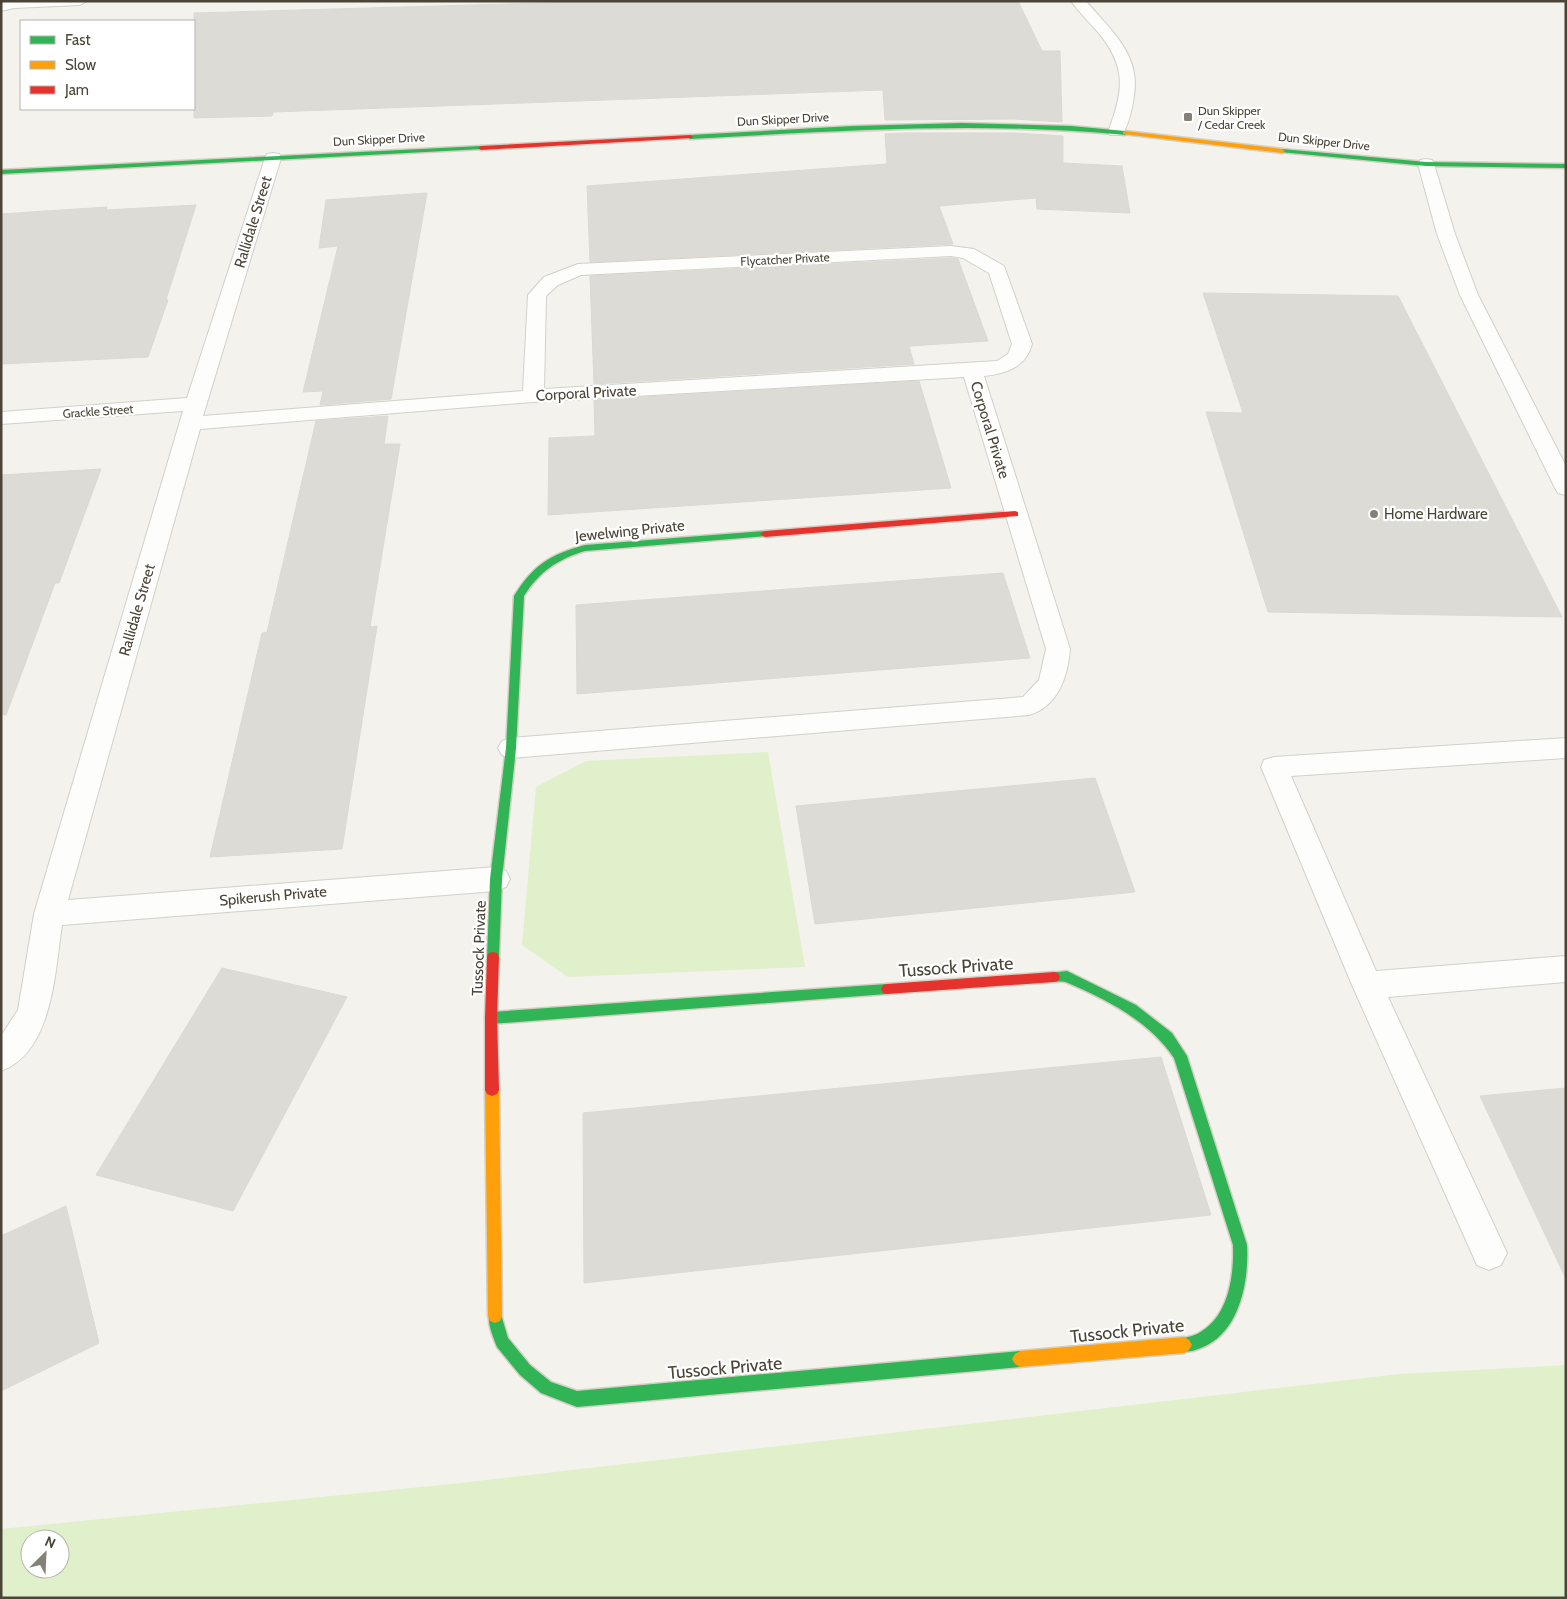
<svg xmlns="http://www.w3.org/2000/svg" width="1567" height="1599" font-family="Cabin,sans-serif">
<style>
.green{fill:#dff0cb;fill-rule:evenodd}
.building{fill:#dddbd5;stroke:#dcd9d2}
.lines{fill:none;stroke-linecap:round;stroke-linejoin:round}
.lane-casing{stroke:#d1d0ca;stroke-width:2}
.street-casing{stroke:#d1d0ca;stroke-width:2}
.fast-casing{stroke:#d3d0c3;stroke-width:3}
.slow-casing{stroke:#d3d0c3;stroke-width:3}
.jam-casing{stroke:#d3d0c3;stroke-width:3}
.lane{fill:#fdfdfc;fill-rule:evenodd}
.street{fill:#fdfdfc;fill-rule:evenodd}
.fast{fill:#30b455;fill-rule:evenodd}
.slow{fill:#ff9f0a;fill-rule:evenodd}
.jam{fill:#e5322d;fill-rule:evenodd}
.poi-dot{fill:#868177;stroke:#fff;stroke-width:2}
.labels{text-anchor:middle;dominant-baseline:central;stroke-width:4.5;stroke-linejoin:round;paint-order:stroke}
.far-poi-label{font-size:12px;fill:#4b4437;stroke:#fff;text-anchor:start}
.far-street-label{font-size:12px;fill:#4b4437;stroke:#fff}
.street-label{font-size:15px;fill:#4b4437;stroke:#fff}
.poi-label{font-size:15px;fill:#4b4437;stroke:#fff;text-anchor:start}
.near-street-label{font-size:18px;fill:#4b4437;stroke:#fff}
</style>
<rect width="100%" height="100%" fill="#f3f2ed"/>
<g class="green">
<polygon points="768,752 805,967 568,977 522,945 536,787 586,761"/>
<path d="M 1566,1365 L 1566,1598 L 1,1598 L 1,1529 L 451,1484 L 1399,1374 ZM 30,1539 L 60,1539 L 60,1569 L 30,1569 Z"/>
</g>
<g class="building">
<polygon points="612,1 1018,1 1042,51 1060,51 1062,122 1014,119 885,120 883,90 273,112 272,116 194,118 194,13"/>
<polygon points="905,133 1014,133 1063,136 1063,163 1122,166 1130,213 1037,209 1036,198 939,206 953,244 590,262 587,186 887,164 885,134"/>
<polygon points="427,193 391,399 320,405 323,391 303,392 338,246 319,248 326,200"/>
<polygon points="196,205 166,300 168,300 148,357 1,364 1,214 107,207 106,210"/>
<polygon points="951,258 958,259 988,341 909,346 914,364 594,384 590,276"/>
<polygon points="1203,293 1398,296 1562,617 1268,612 1206,412 1243,413"/>
<polygon points="919,381 951,488 548,515 549,438 595,436 594,400"/>
<polygon points="388,416 384,444 400,444 370,627 377,626 342,849 210,857 262,633 267,632 316,421"/>
<polygon points="101,469 59,583 55,583 6,715 1,714 1,475"/>
<polygon points="1003,573 1030,658 577,694 576,605"/>
<polygon points="1095,778 1135,892 815,924 796,806"/>
<polygon points="222,968 347,997 233,1211 96,1175"/>
<polygon points="1161,1057 1211,1215 584,1283 583,1113"/>
<polygon points="1566,1088 1566,1279 1480,1096"/>
<polygon points="66,1206 99,1343 1,1391 1,1236"/>
</g>
<g class="lines">
<defs>
<g id="lane">
<polygon points="1426,159 1432,160 1434,164 1455,234 1478,295 1566,466 1566,495 1558,493 1555,488 1460,295 1437,234 1418,164 1420,160"/>
<polygon points="1566,738 1566,758 1291,776 1376,971 1566,956 1566,982 1388,997 1507,1253 1501,1265 1489,1270 1477,1265 1352,985 1261,767 1264,760 1274,757"/>
</g>
<g id="street">
<polygon points="8,1 87,1 80,5 14,8 1,11 1,3"/>
<path d="M 1071,1 L 1086,1 C 1113,33 1143,56 1133,102 C 1131,113 1128,126 1122,135 L 1110,135 L 1108,132 C 1124,91 1127,66 1097,31 C 1088,21 1079,12 1071,1 Z"/>
<path d="M 273,153 L 279,154 L 281,158 L 203,416 L 523,391 L 528,295 L 544,277 L 578,264 L 951,246 L 974,249 L 1004,266 L 1032,344 C 1026,367 1006,374 984,376 L 1070,649 C 1068,676 1058,707 1029,715 L 511,758 L 502,755 L 498,748 L 502,741 L 511,738 L 1023,697 L 1039,680 L 1046,649 L 964,377 L 533,402 L 200,429 L 68,900 L 496,867 L 506,871 L 510,879 L 506,887 L 496,891 L 62,925 C 55,971 53,1052 1,1071 L 1,1036 L 18,1010 L 34,914 L 183,411 L 1,424 L 1,412 L 187,398 L 265,158 L 267,154 ZM 951,256 L 963,258 L 989,273 L 1012,344 L 1008,354 L 997,361 L 544,389 L 546,296 L 558,285 L 581,275 Z"/>
</g>
<g id="fast">
<path d="M 962,123 L 1071,126 L 1125,131 L 1128,133 L 1125,135 C 979,121 836,131 690,139 L 687,137 L 690,135 L 853,126 Z"/>
<polygon points="481,146 484,148 483,149 1,174 1,170"/>
<polygon points="1282,149 1426,162 1566,164 1566,168 1426,166 1280,152 1280,150"/>
<path d="M 765,531 L 768,532 L 768,536 L 585,551 C 558,559 539,572 524,596 L 516,748 L 502,879 L 499,957 L 497,961 L 493,962 L 489,961 L 487,957 L 490,879 L 506,748 L 514,596 C 533,565 551,554 585,545 Z"/>
<path d="M 1067,971 L 1136,1005 L 1172,1033 L 1187,1056 L 1247,1245 C 1249,1281 1240,1333 1201,1348 C 1194,1351 1186,1353 1179,1350 L 1176,1345 L 1179,1340 C 1185,1337 1191,1337 1197,1334 C 1229,1318 1234,1276 1233,1245 L 1174,1058 C 1150,1022 1108,1000 1068,983 C 1062,980 1056,983 1050,981 L 1048,977 L 1050,973 Z"/>
<polygon points="887,984 891,985 893,989 891,993 887,994 491,1024 486,1022 485,1018 486,1014 491,1012"/>
<path d="M 495,1309 L 500,1311 L 508,1338 L 530,1365 L 551,1382 L 577,1391 L 1020,1351 L 1025,1354 L 1028,1359 L 1025,1364 L 1020,1367 L 577,1407 L 541,1393 L 520,1375 L 497,1347 C 493,1337 486,1321 490,1311 Z"/>
</g>
<g id="slow">
<polygon points="1125,131 1282,149 1285,151 1282,153 1123,134 1123,132"/>
<polygon points="492,1084 497,1086 499,1090 502,1316 500,1321 495,1323 490,1321 488,1316 485,1090 487,1086"/>
<polygon points="1184,1337 1189,1340 1192,1345 1189,1350 1184,1353 1020,1367 1015,1364 1012,1359 1015,1354 1020,1351"/>
</g>
<g id="jam">
<polygon points="690,135 693,137 692,138 481,150 478,148 481,146"/>
<polygon points="1015,511 1018,512 1018,516 765,537 760,534 765,531"/>
<polygon points="493,952 497,953 499,957 497,1018 499,1090 497,1094 492,1096 487,1094 485,1090 485,1018 487,957 489,953"/>
<polygon points="1054,972 1058,973 1060,977 1058,981 1054,982 887,994 883,993 881,989 883,985 887,984"/>
</g>
</defs>
<use href="#lane" class="lane-casing"/>
<use href="#street" class="street-casing"/>
<use href="#fast" class="fast-casing"/>
<use href="#slow" class="slow-casing"/>
<use href="#jam" class="jam-casing"/>
<use href="#lane" class="lane"/>
<use href="#street" class="street"/>
<use href="#fast" class="fast"/>
<use href="#slow" class="slow"/>
<use href="#jam" class="jam"/>
</g>
<g class="poi-dot">
<rect x="1183" y="112" width="10" height="10" rx="2.5"/>
<circle cx="1374" cy="514" r="5"/>
</g>
<g class="labels">
<g class="far-poi-label">
<text x="1198" y="110">Dun Skipper<tspan x="1198" dy="14">/ Cedar Creek</tspan></text>
</g>
<g class="far-street-label">
<text transform="translate(783 119) rotate(-3)">Dun Skipper Drive</text>
<text transform="translate(379 139) rotate(-3)">Dun Skipper Drive</text>
<text transform="translate(1324 141) rotate(6)">Dun Skipper Drive</text>
<text transform="translate(785 259) rotate(-3)">Flycatcher Private</text>
<text transform="translate(98 411) rotate(-4)">Grackle Street</text>
</g>
<g class="street-label">
<text transform="translate(253 222) rotate(-73)">Rallidale Street</text>
<text transform="translate(586 393) rotate(-3)">Corporal Private</text>
<text transform="translate(990 430) rotate(73)">Corporal Private</text>
<text transform="translate(630 531) rotate(-6)">Jewelwing Private</text>
<text transform="translate(137 610) rotate(-74)">Rallidale Street</text>
<text transform="translate(273 896) rotate(-5)">Spikerush Private</text>
<text transform="translate(479 948) rotate(-88)">Tussock Private</text>
</g>
<g class="poi-label">
<text x="1384" y="514">Home Hardware</text>
</g>
<g class="near-street-label">
<text transform="translate(956 967) rotate(-4)">Tussock Private</text>
<text transform="translate(1127 1331) rotate(-6)">Tussock Private</text>
<text transform="translate(725 1368) rotate(-5)">Tussock Private</text>
</g>
</g>
<rect width="1567" height="1599" fill="none" stroke="#4b4437" stroke-width="5"/>
<rect x="20" y="20" width="175" height="90" fill="#ffffff" stroke="#b7b4af"/>
<rect x="30" y="36" width="25" height="8" fill="#30b455" stroke="#b7b4af"/>
<text x="65" y="45" font-size="15" fill="#4b4437">Fast</text>
<rect x="30" y="61" width="25" height="8" fill="#ff9f0a" stroke="#b7b4af"/>
<text x="65" y="70" font-size="15" fill="#4b4437">Slow</text>
<rect x="30" y="86" width="25" height="8" fill="#e5322d" stroke="#b7b4af"/>
<text x="65" y="95" font-size="15" fill="#4b4437">Jam</text>
<g transform="translate(45 1554) rotate(24)"><circle r="24" fill="#ffffff" stroke="#b7b4af"/>
<path d="M0-4L9 19L0 12L-9 19Z" fill="#868177"/>
<text y="-8" font-size="14" font-weight="bold" text-anchor="middle" fill="#4b4437">N</text>
</g>
</svg>
